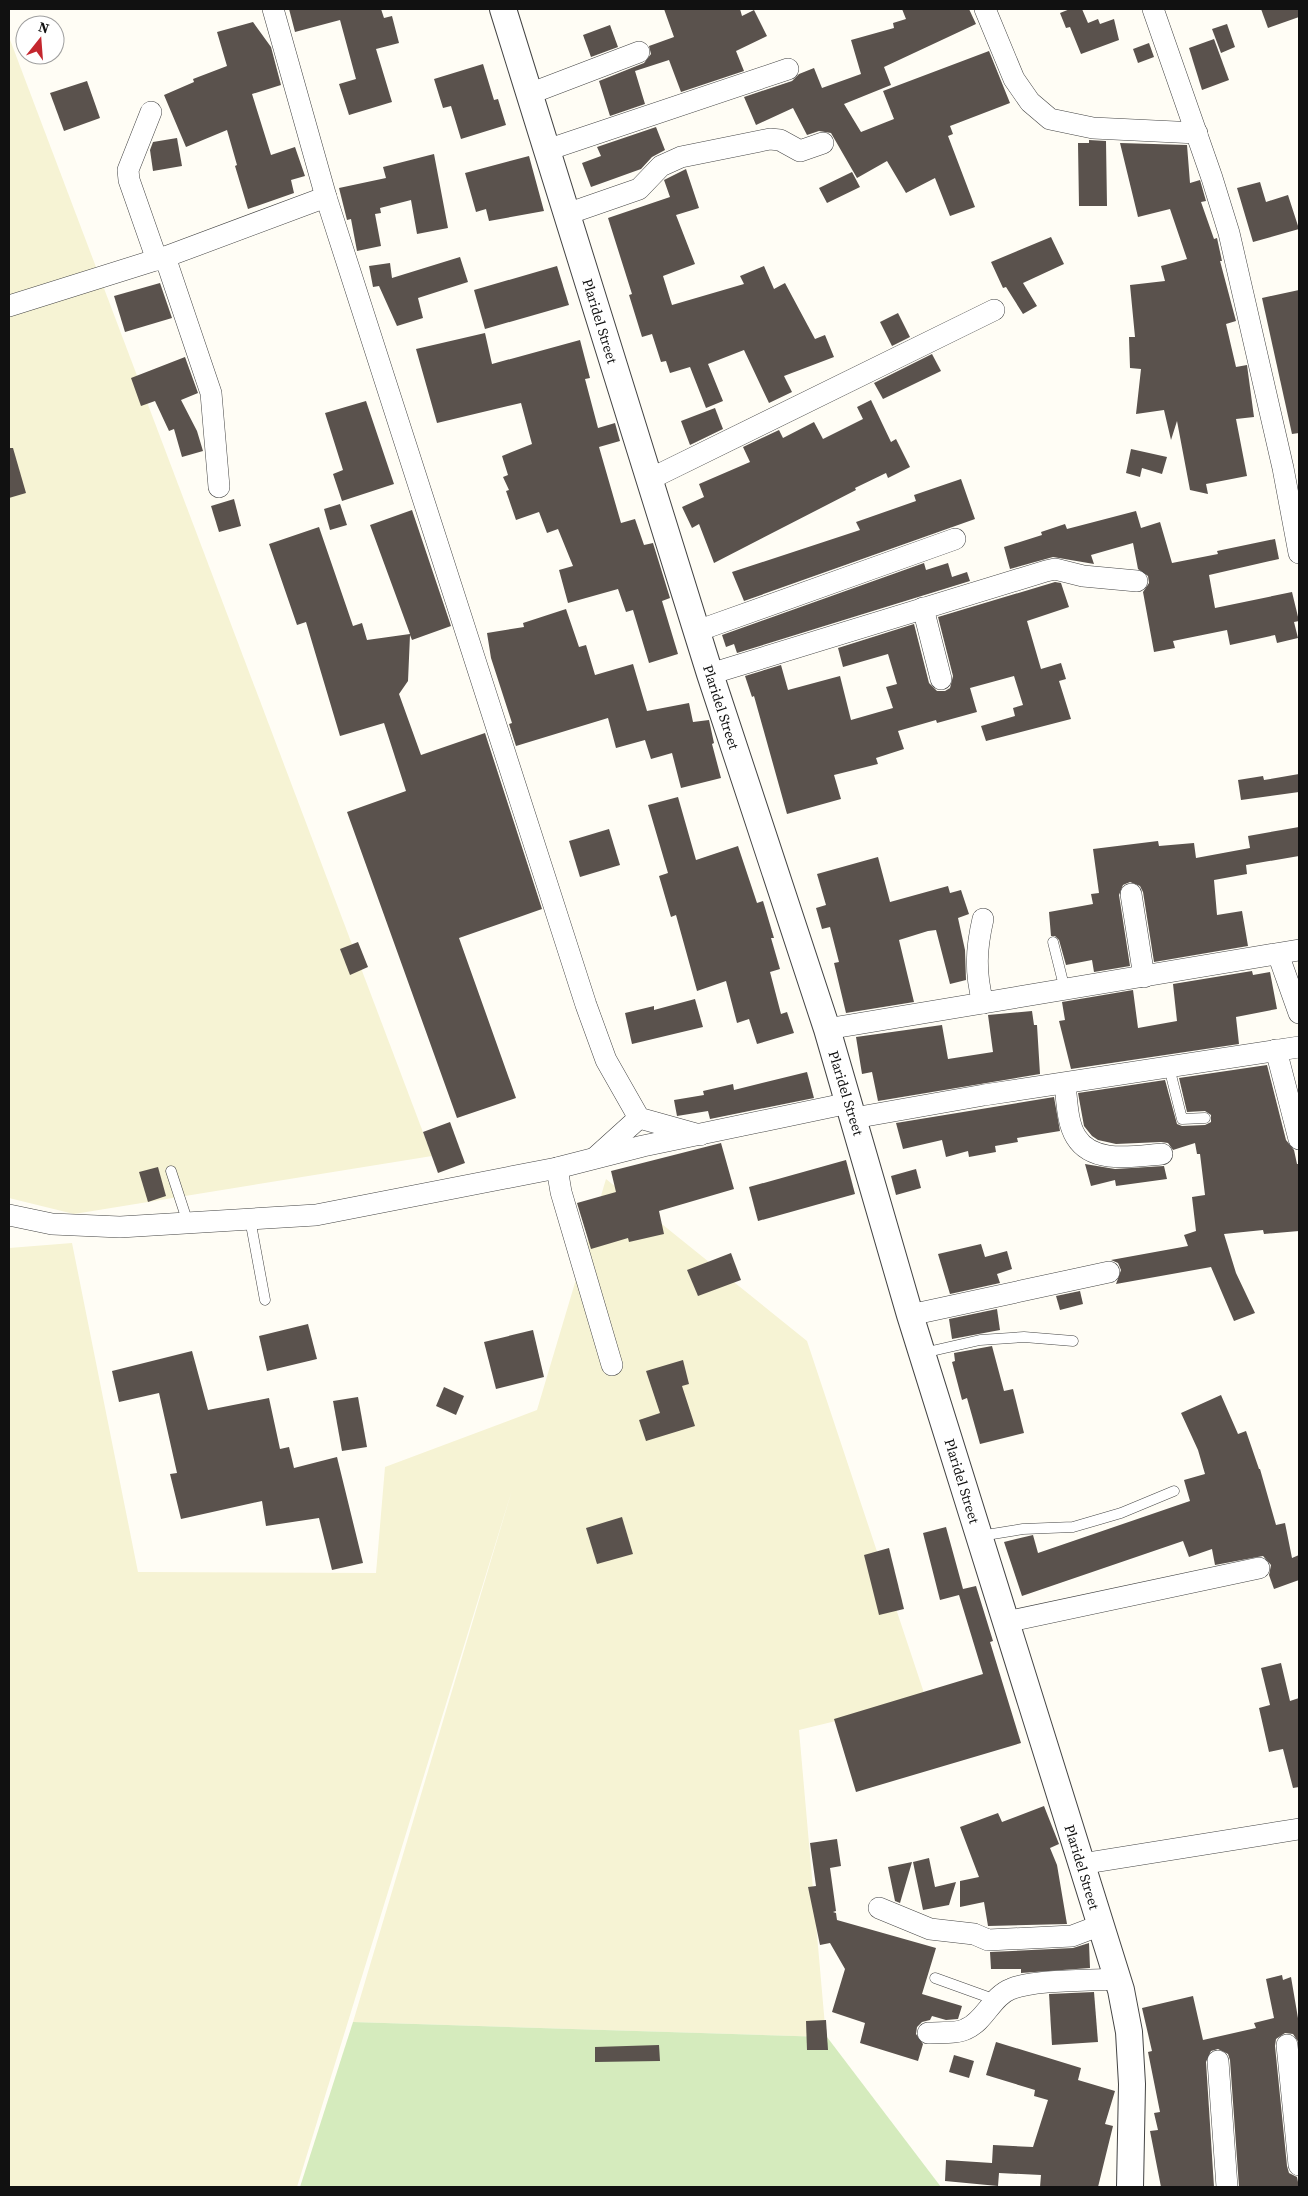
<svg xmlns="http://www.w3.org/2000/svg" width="1308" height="2196" font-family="'Source Serif 4',serif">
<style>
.farmland{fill:#f6f3d4}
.green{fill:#d5ebbd}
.building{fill:#5a524d}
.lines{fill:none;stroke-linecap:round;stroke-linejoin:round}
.service-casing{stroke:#444;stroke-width:11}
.minor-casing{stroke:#444;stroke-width:22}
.tertiary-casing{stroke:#444;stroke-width:28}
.service{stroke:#fff;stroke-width:10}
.minor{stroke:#fff;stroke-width:21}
.tertiary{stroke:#fff;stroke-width:26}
.labels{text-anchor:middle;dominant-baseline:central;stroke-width:5;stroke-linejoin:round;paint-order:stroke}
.street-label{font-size:14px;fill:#111;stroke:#fff}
</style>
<rect width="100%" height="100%" fill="#fffdf5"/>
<g class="farmland">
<polygon points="9,37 432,1156 74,1214 9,1198"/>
<polygon points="606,1179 807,1341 926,1699 799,1730 826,2037 353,2022 512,1490 297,2187 9,2187 9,1248 72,1243 138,1572 376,1573 385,1467 537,1410"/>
</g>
<polygon class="green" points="353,2022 827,2037 941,2187 300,2187"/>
<g class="building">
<polygon points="289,9 381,9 384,18 392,16 399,43 376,49 392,102 349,115 339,84 356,79 340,20 295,32"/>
<polygon points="664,9 740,9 742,16 754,10 767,36 736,51 744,71 681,92 669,60 635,71 645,104 610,116 599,81 644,63 651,54 649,46 674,37"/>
<polygon points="902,9 969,9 976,24 884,67 891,85 844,104 861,132 894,119 883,91 989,51 1010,103 950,126 953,134 948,136 975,207 950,216 935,178 906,193 887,161 857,178 831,133 819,131 807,135 793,108 756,125 744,97 792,81 799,74 814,68 822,88 861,74 851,40 894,28 893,23 906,19"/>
<polygon points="1070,9 1082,9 1088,23 1098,19 1100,24 1114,19 1119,40 1081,54 1070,27 1066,28 1060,13"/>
<polygon points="1261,9 1299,9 1299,17 1268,28"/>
<polygon points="253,22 271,47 281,85 252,94 271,155 295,147 305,176 291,180 294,193 248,209 235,166 237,165 227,130 186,147 164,95 194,82 193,79 227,66 217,32"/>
<polygon points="1227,24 1235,47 1221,53 1212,29"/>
<polygon points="610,25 618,47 591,57 583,35"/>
<polygon points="1214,39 1229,80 1202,90 1189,48"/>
<polygon points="1149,43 1154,57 1138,63 1133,49"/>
<polygon points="483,64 494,100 498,99 506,125 461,139 451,106 443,108 434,79"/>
<polygon points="87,81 100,118 64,131 50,93"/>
<polygon points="656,127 665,150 652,157 641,169 591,187 582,163 601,156 597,147"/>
<polygon points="177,138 182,166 153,171 150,150 153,142"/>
<polygon points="1089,140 1106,141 1107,206 1079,206 1078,143 1089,143"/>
<polygon points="1120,143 1187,145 1190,183 1200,180 1206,201 1201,202 1214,239 1217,238 1222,261 1220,261 1236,321 1226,324 1236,367 1247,365 1254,417 1236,419 1247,476 1206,484 1208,494 1190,490 1177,421 1171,440 1164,410 1136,414 1141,369 1130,368 1129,337 1135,337 1130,285 1165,281 1161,266 1187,259 1170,209 1138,217"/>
<polygon points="434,154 448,228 417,234 411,200 380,208 381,213 375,214 381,246 357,251 351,219 347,220 339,188 386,178 383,167"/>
<polygon points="529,156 544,211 489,221 486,209 476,212 465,173"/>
<polygon points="686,169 699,208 676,215 695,264 663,276 672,305 744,284 740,276 764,266 774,289 785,283 815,339 825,335 834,357 784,376 792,392 769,403 744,350 708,364 723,401 706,408 690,367 670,373 666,361 661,362 652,334 642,337 629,295 632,294 608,218 670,197 664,180"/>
<polygon points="852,172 860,187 827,203 819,188"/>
<polygon points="1260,182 1266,202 1288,195 1299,229 1253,242 1237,188"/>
<polygon points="1051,237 1064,264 1023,283 1037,306 1023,314 1006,287 1003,288 991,262"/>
<polygon points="460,257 468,282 418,298 423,318 397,326 379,286 373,287 369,266 390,263 392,278"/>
<polygon points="557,266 569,305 485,329 474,290"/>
<polygon points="160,283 172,318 125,332 114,296"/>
<polygon points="1299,290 1299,433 1292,434 1262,298"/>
<polygon points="898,313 910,337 892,346 880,322"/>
<polygon points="485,333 492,364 580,340 590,378 585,379 598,428 615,423 620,441 599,447 621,523 635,519 644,545 653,543 670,598 662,601 678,654 649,663 633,610 626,612 618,589 568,603 559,570 573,566 558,529 547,533 539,512 516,520 506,491 509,490 503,477 508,475 502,456 532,444 521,403 437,423 416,349"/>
<polygon points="932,354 941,371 883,399 874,383"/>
<polygon points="185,357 198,393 181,400 197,431 203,451 182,457 174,429 169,431 155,401 141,406 131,378"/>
<polygon points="871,400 891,442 896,439 910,467 888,478 886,473 855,488 856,490 714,563 699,524 692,528 682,507 704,497 699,484 750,462 743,447 779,430 783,438 814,422 823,439 863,419 857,407"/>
<polygon points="366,401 394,484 342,501 333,474 343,470 325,413"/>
<polygon points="715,408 723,429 690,445 681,421"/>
<polygon points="9,448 13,448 26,493 9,498"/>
<polygon points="1131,449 1167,457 1162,474 1142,468 1140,477 1126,473"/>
<polygon points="961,479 975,519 744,601 732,572 860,530 856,522 916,501 914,495"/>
<polygon points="234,499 241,526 219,532 211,506"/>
<polygon points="340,504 347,525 330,530 324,509"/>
<polygon points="412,510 451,626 412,640 410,635 408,681 399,694 421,755 485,733 542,909 459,938 516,1098 457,1118 347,812 406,791 384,723 340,736 306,622 297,625 269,544 319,527 353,626 362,623 367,640 410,634 370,525"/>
<polygon points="1136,511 1141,528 1160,522 1172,563 1218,554 1217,551 1275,539 1279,559 1209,575 1215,608 1292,592 1299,621 1294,622 1298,638 1277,643 1275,635 1230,645 1227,630 1173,641 1175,648 1154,652 1143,592 1149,583 1148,576 1138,569 1133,543 1091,555 1094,564 1053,557 1010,569 1004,547 1042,535 1041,532 1065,524 1067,529"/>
<polygon points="924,563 926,570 948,563 952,577 967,572 970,581 737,653 734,644 726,647 722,635"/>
<polygon points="1055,582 1061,583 1069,607 1027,621 1041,669 1061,663 1066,679 1059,681 1071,719 986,741 981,726 1015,716 1013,708 1023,705 1014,676 970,688 977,712 937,723 936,720 898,731 904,749 876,758 878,764 834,775 841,799 787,814 754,696 752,697 745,676 781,665 788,690 840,676 851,720 893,708 886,687 897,684 888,654 843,667 838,648 914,624 929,683 937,691 945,691 950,688 953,676 938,617"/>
<polygon points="566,609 579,647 586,645 595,675 633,664 647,711 689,703 693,722 709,720 714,743 712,744 721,778 681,788 672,753 651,759 645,740 616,748 608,718 516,746 509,724 512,723 491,658 487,633 524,627 523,623"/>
<polygon points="1299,774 1299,792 1241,800 1238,780 1263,776 1264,780"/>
<polygon points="678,797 696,860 738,846 757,903 763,901 774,938 771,938 780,969 770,972 781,1014 787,1012 794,1033 757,1044 749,1019 737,1023 726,981 697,991 676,915 671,917 659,876 668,873 648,805"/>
<polygon points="1299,827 1299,856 1246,865 1247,874 1214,880 1217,915 1242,911 1248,946 1154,962 1143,892 1140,886 1130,882 1123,885 1119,895 1130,966 1094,972 1092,960 1066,965 1059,940 1055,936 1051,936 1049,912 1093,904 1091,894 1099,893 1093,849 1158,841 1159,846 1194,843 1196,858 1250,848 1248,836"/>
<polygon points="609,829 620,865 580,877 569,841"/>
<polygon points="878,857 890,902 948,886 950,893 961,890 969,914 958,918 965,950 966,980 950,984 936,930 928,931 899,940 914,1002 846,1013 834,963 839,962 830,927 822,929 816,908 826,905 817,874"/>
<polygon points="358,942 368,967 350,975 340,949"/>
<polygon points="1252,971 1253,975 1270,972 1277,1009 1236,1017 1239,1044 1071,1069 1059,1021 1065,1020 1062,1002 1133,990 1138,1028 1177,1021 1173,984"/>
<polygon points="695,999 703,1027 632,1044 625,1013 654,1006 654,1010"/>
<polygon points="1032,1011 1034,1025 1037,1025 1040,1074 878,1101 872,1072 862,1074 856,1037 942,1025 948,1059 993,1052 988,1015"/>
<polygon points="1267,1065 1286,1140 1294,1150 1297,1164 1299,1164 1299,1231 1264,1234 1263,1230 1224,1234 1236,1273 1255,1313 1234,1321 1211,1267 1116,1284 1121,1270 1118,1263 1111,1260 1188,1246 1184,1235 1196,1231 1192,1197 1205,1195 1200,1154 1197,1154 1195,1143 1173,1150 1168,1143 1161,1142 1116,1144 1098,1140 1092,1136 1084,1126 1078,1093 1165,1080 1177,1124 1182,1126 1205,1125 1211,1122 1211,1115 1205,1111 1187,1112 1179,1078"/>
<polygon points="807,1072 814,1098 710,1119 708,1111 677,1116 674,1100 704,1095 703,1091 733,1084 734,1090"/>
<polygon points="1054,1097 1060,1131 1017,1138 1018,1142 995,1146 996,1152 969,1157 968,1151 946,1157 942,1140 903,1149 896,1123"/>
<polygon points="450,1122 465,1163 438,1173 423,1132"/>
<polygon points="721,1143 734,1189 659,1211 664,1234 629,1242 628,1238 591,1249 577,1203 616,1192 611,1171"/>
<polygon points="846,1160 855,1194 758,1221 749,1187"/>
<polygon points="1085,1164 1115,1169 1164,1166 1167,1179 1116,1186 1115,1180 1091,1186"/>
<polygon points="158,1167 166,1196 148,1202 139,1172"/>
<polygon points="916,1169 921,1188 896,1195 891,1176"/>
<polygon points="981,1244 985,1257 1007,1251 1012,1269 997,1274 1000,1283 950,1294 938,1254"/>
<polygon points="731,1253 741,1280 698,1296 687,1270"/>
<polygon points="1080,1291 1083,1304 1060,1310 1056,1296"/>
<polygon points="997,1309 1000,1330 952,1339 949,1319"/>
<polygon points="308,1324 317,1359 267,1371 259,1336"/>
<polygon points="533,1330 544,1377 496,1389 484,1342"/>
<polygon points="992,1346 1004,1391 1013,1389 1024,1433 980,1444 967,1398 962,1400 952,1362 955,1361 954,1353"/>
<polygon points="192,1351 208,1410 269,1398 280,1449 289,1447 294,1468 337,1457 363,1563 332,1570 319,1518 266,1526 262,1501 181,1519 170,1474 177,1473 159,1393 119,1402 112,1371"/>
<polygon points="683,1360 689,1384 682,1386 695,1426 646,1441 639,1420 660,1413 646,1371"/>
<polygon points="444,1387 464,1396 456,1415 436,1406"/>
<polygon points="1221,1395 1238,1434 1246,1431 1259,1469 1260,1469 1276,1525 1285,1523 1292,1558 1299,1555 1299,1580 1274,1589 1269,1575 1271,1565 1263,1556 1215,1565 1212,1549 1189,1557 1183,1541 1022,1596 1004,1542 1033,1535 1038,1553 1190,1501 1184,1480 1205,1474 1198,1450 1181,1413"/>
<polygon points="358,1397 367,1447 342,1451 333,1401"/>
<polygon points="622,1517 633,1554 597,1564 586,1528"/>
<polygon points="946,1527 963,1589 976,1586 993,1641 990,1642 1021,1743 856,1792 834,1719 983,1674 959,1595 940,1600 923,1533"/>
<polygon points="889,1548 904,1609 879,1615 864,1555"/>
<polygon points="1281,1663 1290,1701 1299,1698 1299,1787 1293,1788 1283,1749 1269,1752 1259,1708 1270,1705 1261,1668"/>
<polygon points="1044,1806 1059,1844 1050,1848 1057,1865 1067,1924 988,1926 984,1902 960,1907 960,1881 979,1877 960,1827 998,1813 1002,1822"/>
<polygon points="837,1839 841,1866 830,1868 836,1911 833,1912 836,1913 837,1920 936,1948 922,1994 962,2006 958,2019 946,2020 932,2016 930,2020 922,2022 917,2027 916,2034 923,2044 918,2061 860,2043 865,2023 832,2012 845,1969 830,1943 820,1945 808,1887 816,1886 810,1843"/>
<polygon points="929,1858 935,1887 956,1882 949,1905 923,1910 913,1862"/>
<polygon points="912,1862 900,1903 895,1901 888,1867"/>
<polygon points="1089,1943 1090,1968 1021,1973 1021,1969 991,1969 990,1952 1073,1948"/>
<polygon points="1282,1975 1283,1980 1291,1977 1299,2024 1299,2043 1293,2034 1285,2033 1276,2039 1275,2046 1287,2166 1289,2173 1297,2177 1299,2187 1239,2187 1230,2060 1228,2054 1218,2049 1211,2051 1206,2062 1214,2187 1161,2187 1150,2131 1158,2130 1154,2113 1160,2112 1148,2052 1152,2051 1142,2008 1193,1996 1203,2040 1256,2028 1254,2023 1274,2018 1266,1979"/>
<polygon points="1094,1992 1098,2042 1052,2045 1049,1994"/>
<polygon points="826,2020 828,2050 807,2050 806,2021"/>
<polygon points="996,2042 1081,2068 1078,2080 1115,2091 1105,2124 1113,2126 1098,2187 1040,2187 1041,2175 999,2173 998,2186 945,2181 946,2160 992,2163 993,2145 1033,2147 1048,2100 1034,2096 1035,2090 986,2075"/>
<polygon points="659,2045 660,2061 595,2062 595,2047"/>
<polygon points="954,2055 974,2061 969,2078 949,2072"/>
</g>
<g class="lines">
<defs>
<g id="service">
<polyline points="1053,942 1065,990"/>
<polyline points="1169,1067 1182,1119 1205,1118"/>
<polyline points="171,1171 188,1223"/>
<polyline points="250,1219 265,1300"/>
<polyline points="923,1353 980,1340 1024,1337 1073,1341"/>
<polyline points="980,1536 1023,1529 1073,1527 1121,1513 1174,1491"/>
<polyline points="935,1978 996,2000"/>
</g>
<g id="minor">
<polyline points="273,9 326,197 586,1005 606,1060 639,1118 700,1135"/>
<polyline points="985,9 1014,79 1030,102 1050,119 1093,128 1197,133"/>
<polyline points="1153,9 1212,178 1229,233 1283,468 1299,553"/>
<polyline points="529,94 639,52"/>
<polyline points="151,112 128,170 129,180 157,260"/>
<polyline points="547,150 788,69"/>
<polyline points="567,214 639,189 661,166 681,157 770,139 780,140 800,151 823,143"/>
<polyline points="9,306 165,257"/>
<polyline points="650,479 994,310"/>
<polyline points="219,487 211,393 165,257 326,197"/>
<polyline points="923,608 941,679"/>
<polyline points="697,631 955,539"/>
<polyline points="710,674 1046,571 1055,569 1083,576 1137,581"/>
<polyline points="1131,894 1144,977"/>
<polyline points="1278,954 1299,1013"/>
<path d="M 983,1003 C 975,973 976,949 983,919"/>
<polyline points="827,1029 1299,950"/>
<polyline points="1276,1050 1299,1139"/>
<path d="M 1065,1084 C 1067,1100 1067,1123 1076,1137 C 1093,1165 1135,1156 1162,1154"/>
<polyline points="854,1118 984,1095 1299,1047"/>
<polyline points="597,1156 639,1118"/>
<polyline points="557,1168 561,1192 612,1365"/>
<polyline points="9,1215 52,1224 120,1227 316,1215 557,1168 643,1146 849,1103"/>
<polyline points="910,1315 1109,1272"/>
<polyline points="1006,1622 1259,1568"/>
<polyline points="1081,1864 1299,1829"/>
<polyline points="879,1908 930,1929 974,1934 988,1940 1072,1936 1101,1925"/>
<path d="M 928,2033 C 939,2032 957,2034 966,2029 C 985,2021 992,1996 1011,1989 C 1036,1979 1089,1981 1117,1979"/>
<polyline points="1287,2045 1299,2165"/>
<polyline points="1218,2061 1227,2187"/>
</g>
<polyline id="tertiary" points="503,9 710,674 827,1029 910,1315 1121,1990 1129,2032 1132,2084 1130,2187"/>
</defs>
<use href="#service" class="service-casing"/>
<use href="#minor" class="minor-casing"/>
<use href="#tertiary" class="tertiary-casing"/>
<use href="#service" class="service"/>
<use href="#minor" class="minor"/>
<use href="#tertiary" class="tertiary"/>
</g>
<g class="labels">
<g class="street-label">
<text transform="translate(600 321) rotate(73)">Plaridel Street</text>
<text transform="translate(721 707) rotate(72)">Plaridel Street</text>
<text transform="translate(846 1093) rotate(73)">Plaridel Street</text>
<text transform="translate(962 1481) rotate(73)">Plaridel Street</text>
<text transform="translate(1082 1867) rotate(73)">Plaridel Street</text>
</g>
</g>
<rect width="1308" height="2196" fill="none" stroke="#111111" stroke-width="20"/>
<g transform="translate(40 40) rotate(17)"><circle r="24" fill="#ffffff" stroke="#a0a0a0"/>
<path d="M0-4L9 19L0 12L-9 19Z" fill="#c4262e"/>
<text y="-8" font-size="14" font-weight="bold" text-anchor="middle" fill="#111111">N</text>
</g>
</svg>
